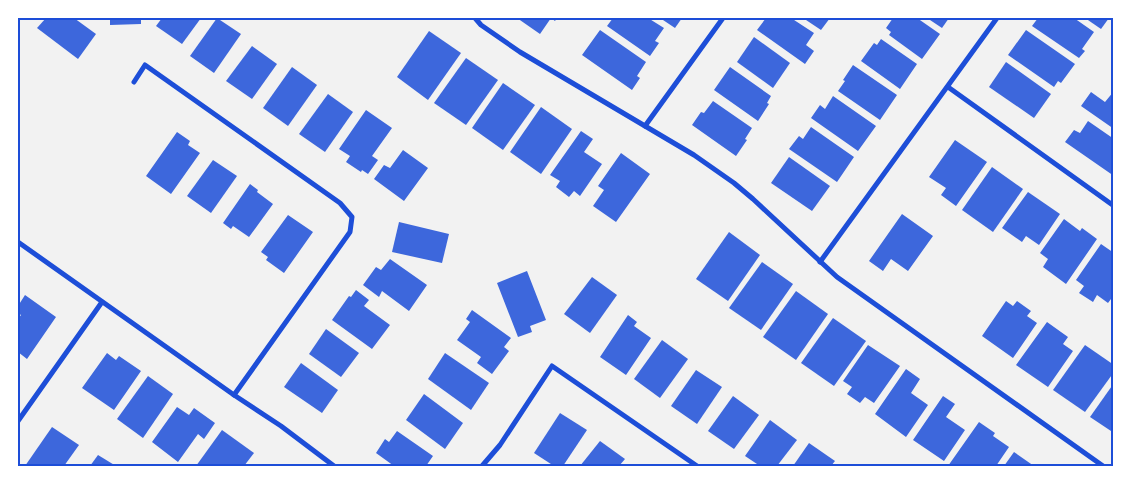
<svg xmlns="http://www.w3.org/2000/svg" width="1131" height="484" font-family="Commissioner,sans-serif">
<style>
.building{fill:#3d67dc}
.lines{fill:none;stroke-linecap:round;stroke-linejoin:round}
.minor{stroke:#1d4ed8;stroke-width:5}
.neatline{fill:none;stroke:#1d4ed8;stroke-width:2}
</style>
<rect width="100%" height="100%" fill="#f2f2f2"/>
<g class="building">
<polygon points="46,18 74,18 96,34 78,59 37,28"/>
<polygon points="110,18 141,18 141,24 110,25"/>
<polygon points="162,18 201,18 182,44 156,26"/>
<polygon points="217,18 241,34 214,73 190,56"/>
<polygon points="517,18 557,18 555,21 551,18 540,34"/>
<polygon points="613,18 648,18 664,28 655,41 659,43 650,56 607,26"/>
<polygon points="660,18 682,18 675,28"/>
<polygon points="766,18 769,19 771,18 791,18 814,33 806,45 814,51 805,64 757,30"/>
<polygon points="803,18 830,18 821,30"/>
<polygon points="893,18 917,18 940,34 922,59 889,35 891,32 886,28"/>
<polygon points="927,18 949,18 942,28"/>
<polygon points="1038,18 1074,18 1094,32 1082,49 1085,51 1079,58 1032,26"/>
<polygon points="1085,18 1109,18 1101,29"/>
<polygon points="600,30 646,62 637,76 640,78 632,90 582,55"/>
<polygon points="1026,30 1075,64 1061,83 1058,81 1054,87 1008,55"/>
<polygon points="429,31 461,53 428,100 397,77"/>
<polygon points="754,37 790,63 773,88 737,62"/>
<polygon points="881,39 917,64 900,89 861,61 874,43 877,45"/>
<polygon points="252,46 277,64 252,99 226,81"/>
<polygon points="466,58 498,80 466,125 434,103"/>
<polygon points="1006,62 1051,94 1034,118 989,87"/>
<polygon points="853,65 897,95 880,120 838,91 845,81 843,80"/>
<polygon points="292,67 317,85 288,126 263,108"/>
<polygon points="730,67 771,96 767,103 769,104 758,121 714,90"/>
<polygon points="503,83 535,105 503,150 472,128"/>
<polygon points="1114,91 1114,129 1081,106 1091,92 1105,102"/>
<polygon points="328,94 353,112 325,152 299,134"/>
<polygon points="833,96 876,126 858,151 811,118 820,105 825,109"/>
<polygon points="713,101 752,128 745,139 747,140 736,156 692,125 701,112 704,113"/>
<polygon points="541,107 572,129 541,174 510,152"/>
<polygon points="366,110 392,128 372,156 378,160 368,174 362,170 361,172 346,162 350,156 339,149"/>
<polygon points="1088,121 1114,139 1114,176 1065,142 1074,130 1080,133"/>
<polygon points="811,127 854,157 837,182 789,149 799,136 803,139"/>
<polygon points="581,131 593,139 584,152 602,164 580,196 574,191 569,197 556,187 560,181 550,175"/>
<polygon points="177,132 190,141 188,145 200,153 171,194 146,176"/>
<polygon points="955,140 987,162 956,206 941,195 946,188 929,177"/>
<polygon points="403,150 428,168 404,201 374,179 384,165 390,168"/>
<polygon points="621,153 650,174 616,222 593,206 604,190 598,186"/>
<polygon points="789,157 830,186 812,211 771,183"/>
<polygon points="213,160 237,176 211,213 187,196"/>
<polygon points="992,167 1023,189 993,232 962,210"/>
<polygon points="250,184 258,190 257,192 273,204 249,237 233,226 231,229 223,223"/>
<polygon points="1028,192 1060,214 1039,245 1026,236 1022,242 1002,228"/>
<polygon points="902,214 933,236 908,271 891,259 883,271 869,261"/>
<polygon points="288,215 313,232 284,273 266,260 268,257 261,252"/>
<polygon points="1064,219 1080,231 1082,228 1097,239 1066,284 1043,267 1048,259 1040,253"/>
<polygon points="399,222 449,234 442,263 392,252"/>
<polygon points="729,232 760,255 728,301 696,279"/>
<polygon points="1101,244 1114,253 1114,295 1108,303 1097,295 1093,302 1079,293 1084,286 1076,280"/>
<polygon points="390,259 427,285 409,311 382,291 379,297 363,285 376,267 381,270"/>
<polygon points="762,262 793,284 761,330 729,308"/>
<polygon points="527,271 546,320 530,326 532,332 518,337 497,283"/>
<polygon points="592,277 617,295 590,333 564,314"/>
<polygon points="356,290 369,300 364,306 390,325 372,349 332,320 349,296 351,297"/>
<polygon points="796,291 828,314 796,360 763,337"/>
<polygon points="25,295 56,317 27,359 18,352 18,319 21,315 18,313 18,306"/>
<polygon points="1006,301 1013,306 1017,301 1031,311 1027,316 1037,323 1013,358 982,336"/>
<polygon points="472,310 511,338 504,347 509,351 492,374 477,363 481,357 457,340 470,322 466,319"/>
<polygon points="628,315 637,322 634,326 651,338 626,375 600,357"/>
<polygon points="833,318 866,341 834,386 801,363"/>
<polygon points="1047,322 1068,337 1063,344 1073,351 1048,387 1016,365"/>
<polygon points="326,329 359,353 341,377 309,354"/>
<polygon points="662,340 688,359 660,398 634,379"/>
<polygon points="868,345 900,366 874,403 865,397 860,403 847,394 852,387 843,381"/>
<polygon points="1085,345 1114,365 1114,372 1085,412 1053,390"/>
<polygon points="107,353 116,360 119,356 141,371 114,410 82,388"/>
<polygon points="445,353 489,383 471,410 428,379"/>
<polygon points="301,363 338,390 322,413 284,387"/>
<polygon points="906,369 920,379 911,393 928,405 906,437 875,414"/>
<polygon points="696,370 722,387 697,424 671,406"/>
<polygon points="148,376 173,394 143,438 117,419"/>
<polygon points="1114,383 1114,433 1090,417"/>
<polygon points="424,394 463,423 445,449 406,420"/>
<polygon points="733,396 759,415 734,449 708,431"/>
<polygon points="943,396 955,404 946,417 965,430 944,461 913,440"/>
<polygon points="177,407 189,415 194,408 215,423 204,439 198,434 178,462 152,442"/>
<polygon points="560,413 587,430 563,466 554,466 534,453"/>
<polygon points="770,420 797,440 777,466 760,466 745,456"/>
<polygon points="979,422 995,433 993,436 1009,447 996,466 948,466"/>
<polygon points="52,427 79,445 64,466 25,466"/>
<polygon points="222,430 254,453 244,466 196,466"/>
<polygon points="397,431 433,456 426,466 394,466 376,453 385,439 389,442"/>
<polygon points="600,441 625,459 619,466 580,466"/>
<polygon points="809,443 835,461 831,466 793,466"/>
<polygon points="1014,452 1034,466 1004,466"/>
<polygon points="98,455 116,466 90,466"/>
</g>
<g class="lines">
<g class="minor">
<polyline points="475,18 481,25 520,52 694,155 734,183 753,199 837,277 1103,466"/>
<polyline points="134,82 145,65 340,203 352,217 350,232 234,395"/>
<polyline points="948,87 1114,206"/>
<polyline points="645,126 723,18"/>
<polyline points="18,242 234,395 281,426 334,466"/>
<polyline points="820,262 997,18"/>
<polyline points="18,421 102,302"/>
<polyline points="482,466 500,445 552,366 697,466"/>
</g>
</g>
<rect width="1131" height="484" fill="none" stroke="#ffffff" stroke-width="38"/>
<rect x="19" y="19" width="1093" height="446" class="neatline"/>
</svg>
